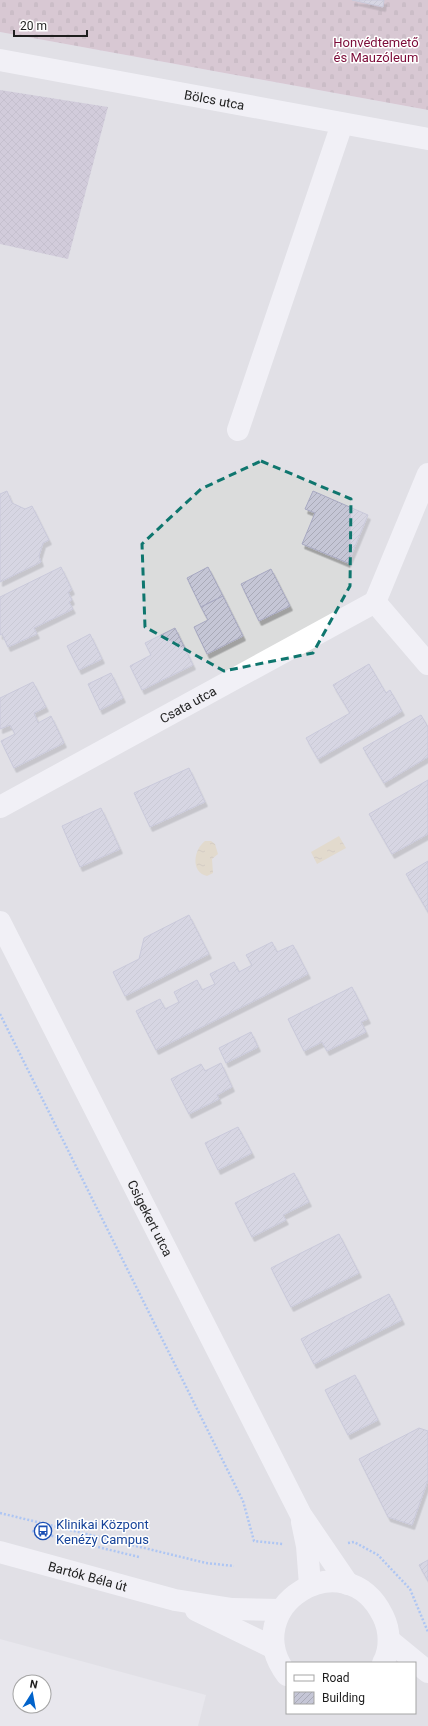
<svg xmlns="http://www.w3.org/2000/svg" width="428" height="1726" font-family="Roboto,sans-serif">
<style>
.residential{fill:#dbdcdc;fill-rule:evenodd}
.construction{fill:url(#construction-cross-hatch)}
.cemetery{fill:url(#cemetery-stones)}
.parking{fill:#eaeaea;fill-rule:evenodd}
.water{fill:url(#water-ripples)}
.building{fill:url(#building-hatch);stroke:#a7a8c1;filter:url(#shadow)}
.lines{fill:none;stroke-linecap:round;stroke-linejoin:round}
.path{stroke:#6ca2f9;stroke-width:2.5;stroke-dasharray:2 2;stroke-linecap:butt}
.minor{stroke:#fff;stroke-width:22}
.marked{fill:none;stroke:#0f766e;stroke-width:3;stroke-dasharray:8 5;stroke-linejoin:round}
.labels{text-anchor:middle;dominant-baseline:central;stroke-width:3;stroke-linejoin:round;paint-order:stroke}
.park-label{font-size:13px;fill:#7c0c39;stroke:#fff}
.street-label{font-size:13px;fill:#1e1e1e;stroke:#fff}
.transit-label{font-size:13px;fill:#164399;stroke:#fff;text-anchor:start}
</style>
<defs>
<pattern id="construction-cross-hatch" width="8" height="8" patternUnits="userSpaceOnUse"><rect width="8" height="8" fill="#bab0c4"/><path d="M0 0l8 8M0 8l8-8" fill="none" stroke="#9f97a8"/></pattern>
<pattern id="cemetery-stones" width="16" height="16" patternUnits="userSpaceOnUse"><rect width="16" height="16" fill="#c8a6b1"/><path d="M2 7V4a2 2 0 0 1 4 0v3zM10 15v-3a2 2 0 0 1 4 0v3z" fill="#ab8e98"/></pattern>
<pattern id="water-ripples" width="26" height="14" patternUnits="userSpaceOnUse"><rect width="26" height="14" fill="#ddcea5"/><path d="M2 4q2-2 4 0t4 0M15 11q2-2 4 0t4 0" fill="none" stroke="#bdb08e"/></pattern>
<pattern id="building-hatch" width="6" height="6" patternUnits="userSpaceOnUse"><rect width="6" height="6" fill="#c5c6d6"/><path d="M-1 1l2-2M0 6l6-6M5 7l2-2" fill="none" stroke="#a9aab7"/></pattern>
<filter id="shadow"><feDropShadow dx="2.5" dy="4.5" stdDeviation="0" flood-color="#0004"/></filter>
</defs>
<rect width="100%" height="100%" fill="#e6e4ef"/>
<path class="residential" d="M 0,32 L 428,110 L 428,1726 L 0,1726 ZM 287,1663 L 415,1663 L 415,1713 L 287,1713 ZM 20,1682 L 44,1682 L 44,1706 L 20,1706 Z"/>
<polygon class="construction" points="0,90 108,107 68,259 0,244"/>
<polygon class="cemetery" points="0,0 428,0 428,110 0,32"/>
<path class="parking" d="M 0,1639 L 206,1695 L 198,1726 L 0,1726 ZM 20,1682 L 44,1682 L 44,1706 L 20,1706 Z"/>
<g class="water">
<polygon points="339,836 346,848 317,864 311,852"/>
<path d="M 205,841 L 211,841 L 215,844 L 218,854 L 212,859 L 213,873 L 207,876 C 190,872 194,849 205,841 Z"/>
</g>
<g class="building">
<polygon points="352,0 384,0 383,7"/>
<polygon points="7,491 12,503 25,509 32,506 49,540 43,543 39,556 41,562 0,582 0,494"/>
<polygon points="313,491 368,515 348,563 302,544 315,513 305,509"/>
<polygon points="61,567 72,590 68,592 72,600 69,602 73,609 34,628 37,634 8,647 2,634 0,635 0,597"/>
<polygon points="208,567 223,596 201,607 187,578"/>
<polygon points="271,569 290,606 259,621 241,584"/>
<polygon points="223,596 243,636 207,654 194,627 208,620 201,607"/>
<polygon points="175,628 193,665 142,690 130,666 151,655 145,643"/>
<polygon points="90,634 102,659 79,670 67,646"/>
<polygon points="369,664 386,693 390,690 402,711 318,759 306,738 350,713 333,685"/>
<polygon points="111,673 123,698 100,710 88,684"/>
<polygon points="33,682 46,707 34,713 38,723 51,716 64,743 14,768 1,741 15,734 10,725 0,729 0,698"/>
<polygon points="421,715 428,727 428,757 384,783 363,748"/>
<polygon points="189,768 205,802 150,827 134,793"/>
<polygon points="428,780 428,834 392,854 369,814"/>
<polygon points="101,808 120,849 80,867 62,826"/>
<polygon points="428,861 428,912 406,874"/>
<polygon points="189,915 209,954 125,996 113,972 139,959 144,938"/>
<polygon points="272,942 277,952 293,945 308,974 156,1050 136,1011 160,999 165,1009 179,1002 174,992 197,980 202,990 215,984 210,974 234,962 239,972 252,965 246,955"/>
<polygon points="352,987 368,1019 361,1022 366,1032 327,1051 322,1042 304,1051 288,1019"/>
<polygon points="251,1032 258,1047 226,1063 219,1048"/>
<polygon points="221,1063 232,1087 217,1095 219,1099 189,1114 171,1079 201,1064 205,1071"/>
<polygon points="238,1127 252,1153 218,1170 205,1143"/>
<polygon points="294,1173 309,1202 283,1215 286,1220 252,1237 235,1203"/>
<polygon points="339,1234 359,1273 291,1307 271,1268"/>
<polygon points="389,1294 402,1320 314,1364 301,1339"/>
<polygon points="355,1375 378,1420 348,1435 325,1390"/>
<polygon points="419,1428 428,1431 428,1480 412,1525 388,1517 359,1459"/>
<polygon points="428,1560 428,1581 419,1565"/>
</g>
<g class="lines">
<g class="path">
<polyline points="0,1014 243,1501 254,1541 283,1544"/>
<polyline points="0,1513 206,1563 234,1566"/>
<polyline points="32,1531 139,1557"/>
<polyline points="348,1543 354,1542 378,1555 410,1589 428,1632"/>
</g>
<g class="minor">
<path id="s1" d="M 0,60 L 428,139"/>
<polyline points="238,430 342,124"/>
<polyline points="428,474 375,602 428,664"/>
<path id="s2" d="M 0,807 L 375,602"/>
<path id="s3" d="M 0,922 L 301,1515 L 348,1584"/>
<polyline points="302,1522 307,1546 310,1585"/>
<path id="s4" d="M 0,1552 L 175,1600 L 232,1609 L 281,1610"/>
<polyline points="196,1610 274,1648"/>
<polyline points="389,1640 428,1672"/>
<path d="M 287,1675 C 235,1607 345,1538 383,1616 C 390,1630 391,1649 383,1663"/>
</g>
</g>
<path d="M0 0H428V1726H0ZM 261,461 L 351,499 L 350,586 L 313,653 L 224,671 L 145,627 L 142,544 L 201,489 Z" fill="#e6e4ef" fill-opacity=".55" fill-rule="evenodd"/>
<path class="marked" d="M 261,461 L 351,499 L 350,586 L 313,653 L 224,671 L 145,627 L 142,544 L 201,489 Z"/>
<defs>
<symbol id="bus-ring" viewBox="-11 -11 22 22"><circle r="9.5" fill="#fff" stroke="#1a4fb4" stroke-width="1.5"/><path d="M-5-6H5V4H4V6H2V4H-2V6H-4V4H-5ZM-3.5-4V0h7V-4ZM-3.5 1.2v1.5H-2V1.2ZM2 1.2v1.5H3.5V1.2Z" fill="#1a4fb4"/></symbol>
</defs>
<g fill-rule="evenodd">
<use href="#bus-ring" x="33" y="1521" width="20" height="20"/>
</g>
<g class="labels">
<g class="park-label">
<text x="376" y="42">Honvédtemető<tspan x="376" dy="15">és Mauzóleum</tspan></text>
</g>
<g class="street-label">
<text stroke="none"><textPath href="#s1" startOffset="218">Bölcs utca</textPath></text>
<text stroke="none"><textPath href="#s2" startOffset="214">Csata utca</textPath></text>
<text stroke="none"><textPath href="#s3" startOffset="332">Csigekert utca</textPath></text>
<text stroke="none"><textPath href="#s4" startOffset="91">Bartók Béla út</textPath></text>
</g>
<g class="transit-label">
<text x="56" y="1524">Klinikai Központ<tspan x="56" dy="15">Kenézy Campus</tspan></text>
</g>
</g>
<rect x="286" y="1662" width="130" height="52" fill="#ffffff" stroke="#a5a5a5"/>
<rect x="294" y="1675" width="20" height="6" fill="#ffffff" stroke="#a5a5a5"/>
<text x="322" y="1682" font-size="12" fill="#1e1e1e">Road</text>
<rect x="294" y="1692" width="20" height="12" fill="url(#building-hatch)" stroke="#a5a5a5"/>
<text x="322" y="1702" font-size="12" fill="#1e1e1e">Building</text>
<g transform="translate(32 1694) rotate(11)"><circle r="19" fill="#ffffff" stroke="#a5a5a5"/>
<path d="M0-3L7 15L0 10L-7 15Z" fill="#0163cb"/>
<text y="-6" font-size="11" font-weight="bold" text-anchor="middle" fill="#1e1e1e">N</text>
</g>
<path d="M14 30v6h73v-6" fill="none" stroke="#1e1e1e" stroke-width="2"/>
<text x="20" y="30" font-size="12" fill="#1e1e1e" stroke="#ffffff" stroke-width="3" paint-order="stroke">20 m</text>
</svg>
